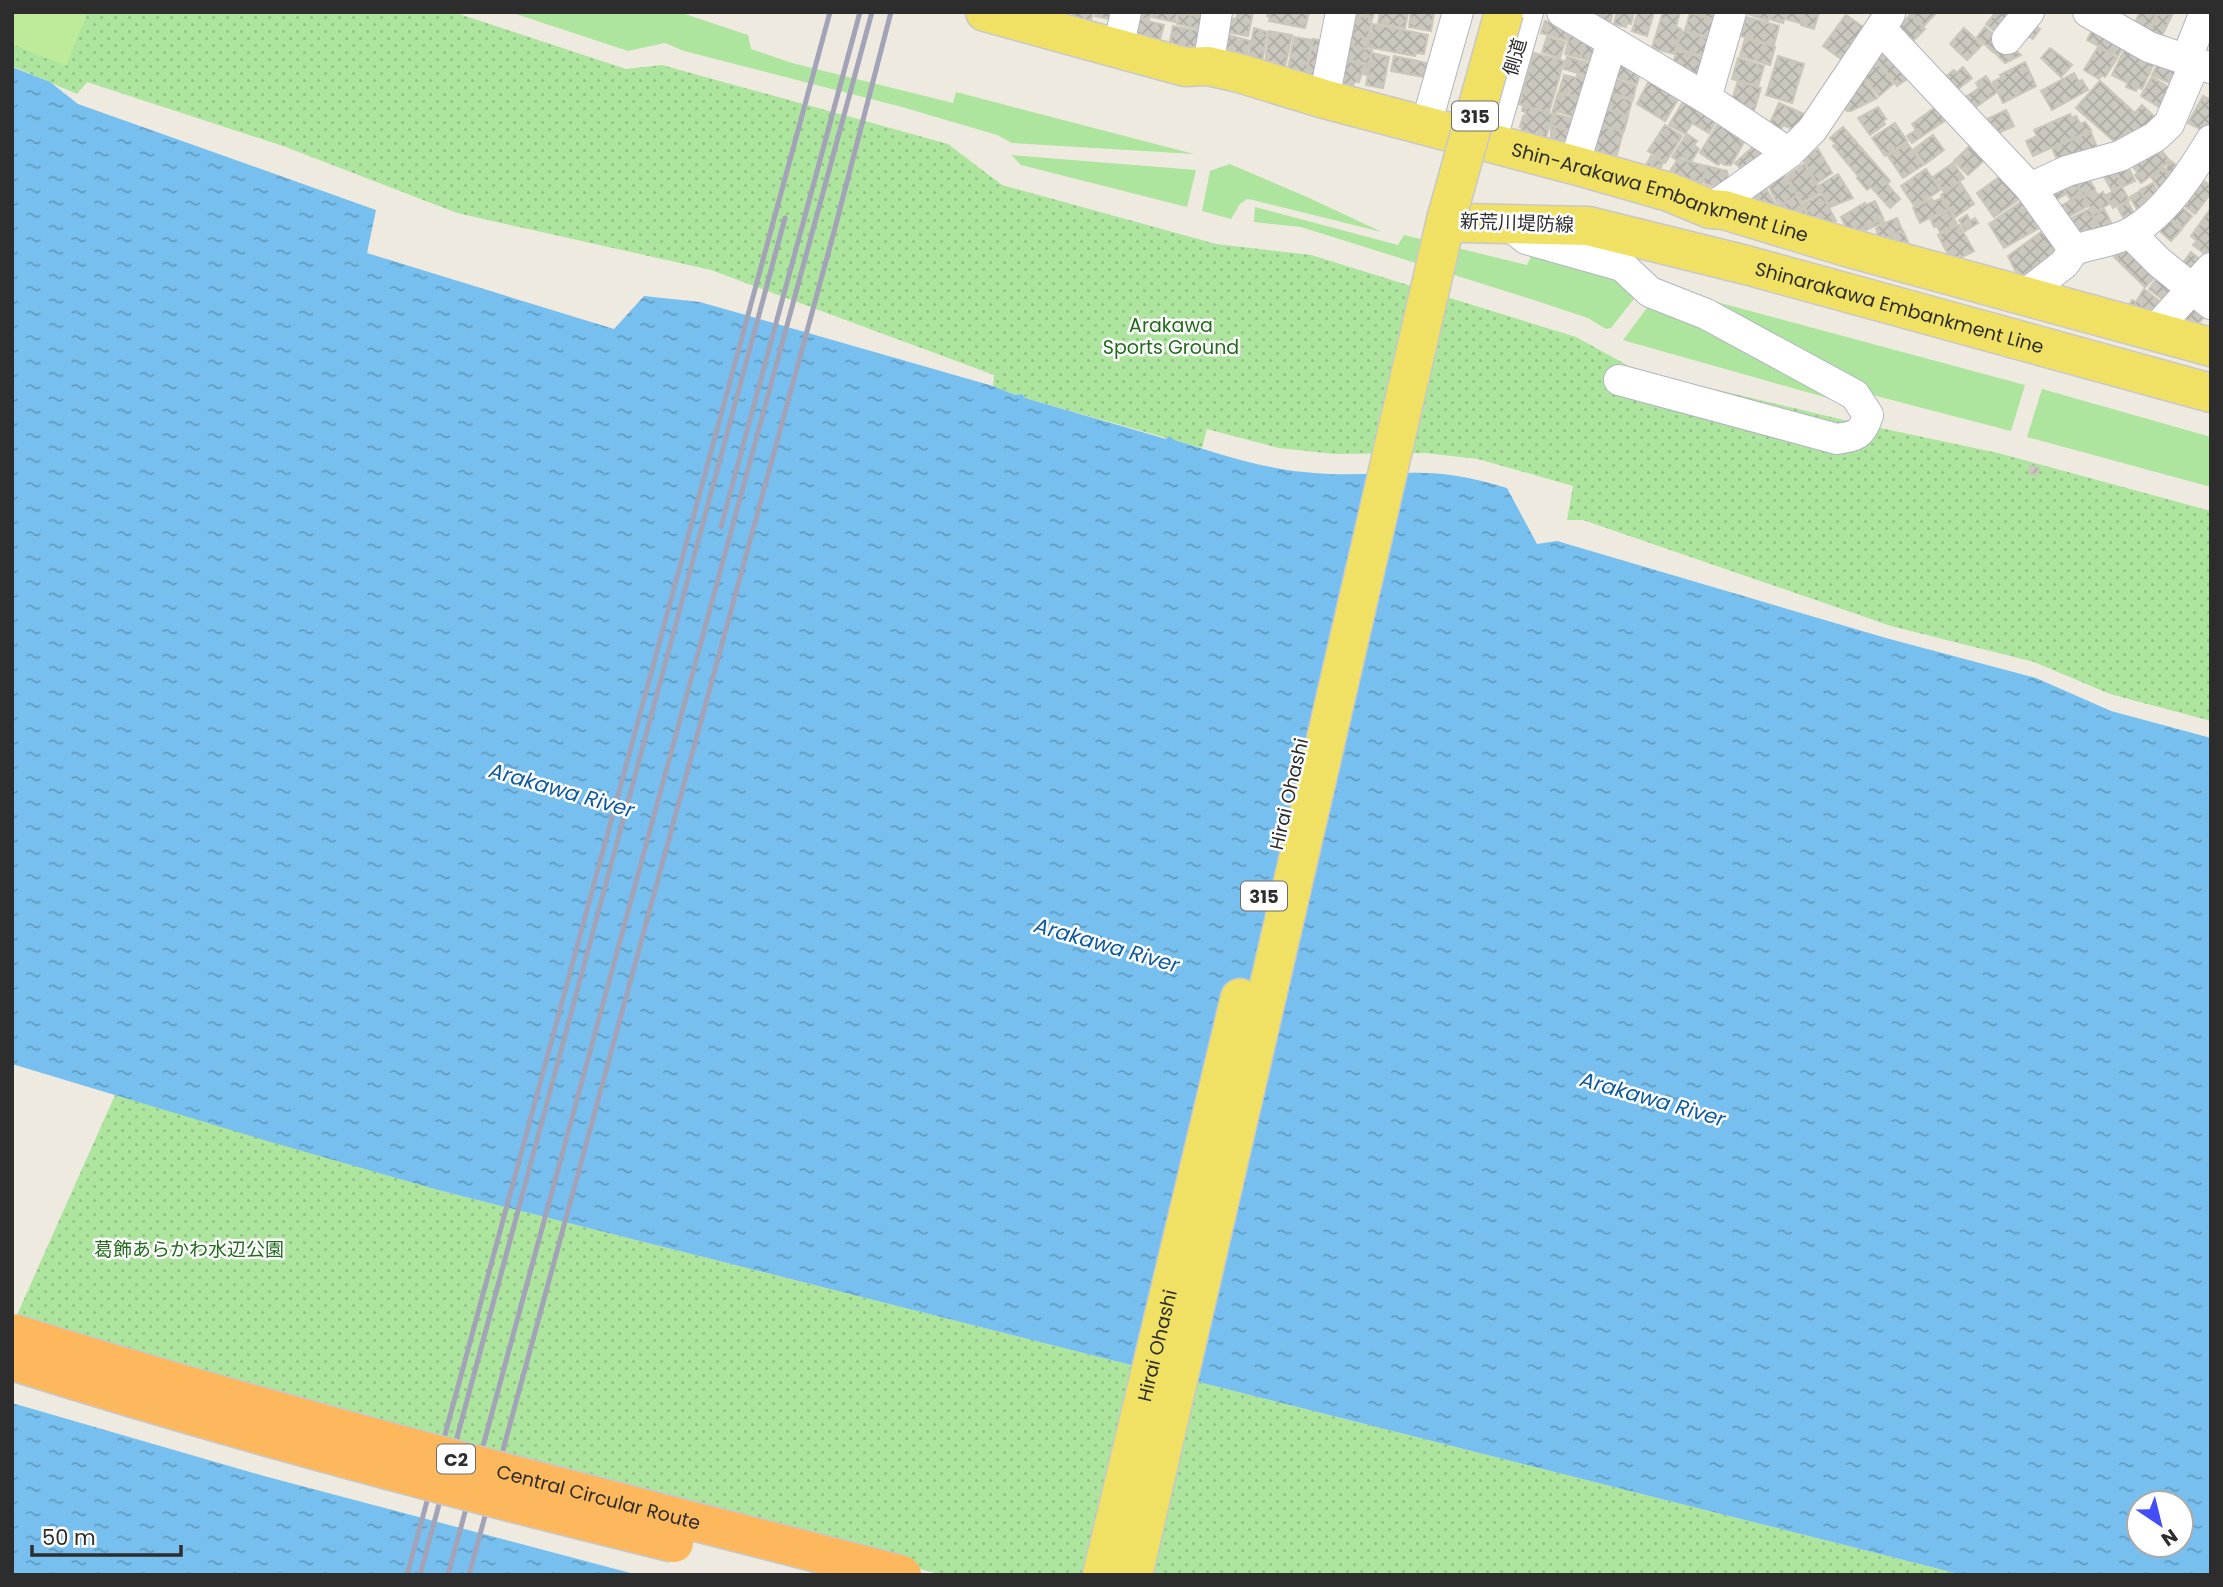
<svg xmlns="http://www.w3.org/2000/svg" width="2223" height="1587" font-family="Poppins,'Noto Sans JP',sans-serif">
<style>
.grass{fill:#ade49e}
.park{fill:url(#park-dots)}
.pitch{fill:#beeb9a}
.water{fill:url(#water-ripples);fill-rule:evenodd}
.building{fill:url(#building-cross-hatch);stroke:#cac6ba;stroke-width:2}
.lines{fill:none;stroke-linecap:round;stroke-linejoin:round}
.minor-casing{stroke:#b3b4c0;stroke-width:32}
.major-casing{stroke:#c8c8c8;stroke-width:41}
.minor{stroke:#fff;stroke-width:30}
.major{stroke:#f0e164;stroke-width:38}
.rail{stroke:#a3a3b7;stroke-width:5}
.major-bridge-casing{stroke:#c8c8c8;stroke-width:41;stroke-linecap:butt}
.highway-bridge-casing{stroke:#c8c8c8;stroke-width:41;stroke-linecap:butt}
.major-bridge{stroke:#f0e164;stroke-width:38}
.highway-bridge{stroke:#fdb75d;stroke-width:38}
.labels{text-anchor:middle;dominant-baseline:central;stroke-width:5;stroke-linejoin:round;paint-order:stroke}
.shield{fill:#fff;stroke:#6c6c6c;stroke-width:2}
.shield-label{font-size:18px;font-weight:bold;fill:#2d2d2d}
.street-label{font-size:19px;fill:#2d2d2d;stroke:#fff}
.park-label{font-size:19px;fill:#226c1c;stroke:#fff}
.water-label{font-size:21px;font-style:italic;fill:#0f5ba0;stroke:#fff}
</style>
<defs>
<pattern id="park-dots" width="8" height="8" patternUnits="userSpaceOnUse" patternTransform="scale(1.75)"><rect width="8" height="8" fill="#ade49e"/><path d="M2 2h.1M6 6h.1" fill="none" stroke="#95c488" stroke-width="1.8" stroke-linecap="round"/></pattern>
<pattern id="water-ripples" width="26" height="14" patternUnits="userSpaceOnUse" patternTransform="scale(1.75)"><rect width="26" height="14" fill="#76bfee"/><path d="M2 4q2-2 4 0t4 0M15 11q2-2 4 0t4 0" fill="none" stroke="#619cc1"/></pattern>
<pattern id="building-cross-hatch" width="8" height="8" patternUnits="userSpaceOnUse" patternTransform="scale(1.75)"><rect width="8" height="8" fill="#cac8be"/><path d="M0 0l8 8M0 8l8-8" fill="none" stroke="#aeaca4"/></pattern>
</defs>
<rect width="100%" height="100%" fill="#eeeae0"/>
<g class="grass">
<polygon points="510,12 679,12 748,35 751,49 792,63 953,103 956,92 1194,154 1012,143 997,135 902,107 684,51 665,43 628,51"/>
<polygon points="1011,155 1196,170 1187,207 1021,165"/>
<polygon points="1230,164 1307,197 1382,232 1253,200 1247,199 1240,204 1231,219 1202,211 1210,171"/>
<polygon points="1255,207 1398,245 1404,235 1527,265 1533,252 1606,272 1637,295 1611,328 1606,329 1588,318 1537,301 1301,227 1254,222"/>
<polygon points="1713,301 2025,385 2011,431 1861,392 1711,310"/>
<polygon points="1650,304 1704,321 1842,402 1626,341 1623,340"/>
<polygon points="2042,389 2211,437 2211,487 2027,437"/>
</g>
<g class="park">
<polygon points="12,12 453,12 626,69 662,65 948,144 1002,185 1216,244 1311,255 1576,337 1638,371 1852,422 1998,453 2211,511 2211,721 2110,694 2034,662 1891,626 1583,520 1567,520 1573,486 1478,459 1425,453 1334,454 1279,448 1207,429 1202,448 1025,398 1022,394 1015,395 993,386 994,375 711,270 457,213 283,146 87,82 77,94 12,66"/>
<polygon points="115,1095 438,1190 1963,1575 943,1575 12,1333 12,1326"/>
</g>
<polygon class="pitch" points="12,12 88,12 66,66 12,44"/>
<g class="water">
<path d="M 12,67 L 50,82 L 78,104 L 376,210 L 367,253 L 614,329 L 644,296 L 700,302 L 993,386 L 1015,395 L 1022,394 L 1025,398 L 1166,439 L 1170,436 L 1174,440 C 1217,453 1260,468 1304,472 C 1344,477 1383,472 1423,473 C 1452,473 1480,480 1507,488 L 1537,544 L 1557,541 L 1886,638 L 2036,678 L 2111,711 L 2211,738 L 2211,1575 L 1963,1575 L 438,1190 L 264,1140 L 12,1064 ZM 2139,1503 L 2181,1503 L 2181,1545 L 2139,1545 Z"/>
<polygon points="12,1403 264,1476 638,1575 12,1575"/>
</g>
<g class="building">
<polygon points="1074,12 1093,12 1089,29 1071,24"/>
<polygon points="1096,12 1120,12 1118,21 1095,16"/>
<polygon points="1132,12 1151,12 1149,19 1131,16"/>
<polygon points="1153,12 1177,12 1175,22 1152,17"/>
<polygon points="1180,12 1203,12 1202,16"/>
<polygon points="1238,12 1253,12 1248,36 1227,32 1230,18 1236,19"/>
<polygon points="1268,12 1309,12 1305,28 1269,21 1270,17 1267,16"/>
<polygon points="1350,12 1374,12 1373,17"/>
<polygon points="1380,12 1408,12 1405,28 1378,23"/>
<polygon points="1411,12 1434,12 1431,31 1409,27"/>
<polygon points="1600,12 1613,12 1610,23 1598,20"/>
<polygon points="1617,12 1634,12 1631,24 1627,23 1626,27 1614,24"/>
<polygon points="1638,12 1654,12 1647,36 1632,31"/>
<polygon points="1663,12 1680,12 1676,27 1681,29 1674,54 1652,48"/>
<polygon points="1691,12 1719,12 1717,20"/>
<polygon points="1743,12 1770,12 1768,21"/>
<polygon points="1771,12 1786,12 1783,23 1769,19"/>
<polygon points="1788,12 1803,12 1800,23 1786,19"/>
<polygon points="1805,12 1819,12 1814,29 1801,25"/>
<polygon points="1909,12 1937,12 1924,26"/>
<polygon points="1996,12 2010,12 2003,38 1986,24"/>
<polygon points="2140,12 2157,12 2148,31 2134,25"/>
<polygon points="2159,12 2172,15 2161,38 2149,33"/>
<polygon points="1179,13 1202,17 1200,29 1177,24"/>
<polygon points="1690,13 1715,21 1715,39 1685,30"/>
<polygon points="1353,15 1372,18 1368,38 1349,34"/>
<polygon points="1846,15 1866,29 1848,64 1823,46"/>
<polygon points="1910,15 1925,29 1909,45 1895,32"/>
<polygon points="1131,17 1164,25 1158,47 1126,39"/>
<polygon points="1746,17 1779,26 1774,45 1741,36"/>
<polygon points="1545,21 1567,27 1566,32 1569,33 1567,40 1541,33"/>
<polygon points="2029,22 2040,29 2033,39 2022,33"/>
<polygon points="1373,24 1428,35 1424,54 1416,53 1415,56 1368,47"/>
<polygon points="2095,25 2126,41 2118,56 2087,40"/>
<polygon points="1173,26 1199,31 1193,56 1168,51"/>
<polygon points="1985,27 2002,42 1993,52 1977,37"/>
<polygon points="1254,28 1267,32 1262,63 1248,60"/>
<polygon points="1964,28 1982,45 1967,60 1950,44"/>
<polygon points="1269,31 1292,35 1285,67 1265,64"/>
<polygon points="1682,31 1712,40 1707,57 1677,48"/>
<polygon points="1347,34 1369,39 1367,49 1344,44"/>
<polygon points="1570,34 1585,38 1580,58 1565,54"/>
<polygon points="1228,35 1250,41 1246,58 1229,54 1226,49"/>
<polygon points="1294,37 1312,40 1306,73 1288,70"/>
<polygon points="1547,37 1565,42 1560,58 1542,52"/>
<polygon points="1313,39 1332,43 1319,78 1306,75"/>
<polygon points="1745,39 1775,47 1770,65 1740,56"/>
<polygon points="2004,40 2021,55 2005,63 1994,52"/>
<polygon points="1586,42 1596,44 1597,63 1581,58"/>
<polygon points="2127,44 2158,55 2142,89 2138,87 2136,91 2126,87 2128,83 2112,75"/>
<polygon points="1348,46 1372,50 1369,64 1346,59"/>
<polygon points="1890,47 1911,76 1897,86 1876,57"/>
<polygon points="2098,47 2117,58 2105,77 2102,75 2099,79 2084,70"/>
<polygon points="2050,48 2072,65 2061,77 2041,58"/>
<polygon points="1677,50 1703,58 1698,74 1672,66"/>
<polygon points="1372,53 1389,57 1383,88 1366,85"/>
<polygon points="1534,53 1564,61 1549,112 1519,104"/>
<polygon points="1394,56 1427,63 1424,77 1391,71"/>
<polygon points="1778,56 1804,64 1792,103 1766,95"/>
<polygon points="2162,56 2184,67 2174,85 2152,75"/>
<polygon points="1567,57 1595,65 1592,77 1564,69"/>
<polygon points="1620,58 1640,72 1637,84 1608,75"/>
<polygon points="1738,58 1764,66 1758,86 1732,79"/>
<polygon points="1343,60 1364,65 1359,82 1354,82 1353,86 1342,84"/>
<polygon points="2025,62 2036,86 2003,103 1993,82 2002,77 2000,75"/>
<polygon points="1878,63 1893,84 1879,96 1864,76"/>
<polygon points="1365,64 1369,65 1367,75 1362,74"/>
<polygon points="1963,67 1972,78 1954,92 1943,79 1954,70 1956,73"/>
<polygon points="2074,73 2079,82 2082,80 2088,90 2052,110 2041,91"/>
<polygon points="1564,75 1576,78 1577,75 1593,79 1587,100 1559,92"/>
<polygon points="1986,76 1997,92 1969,112 1961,100 1979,88 1976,83"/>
<polygon points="1607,77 1636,86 1633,99 1604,91"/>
<polygon points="2152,77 2180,94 2169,113 2141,96"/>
<polygon points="1863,78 1877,98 1851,111 1847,111 1845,108"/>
<polygon points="1650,79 1680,96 1665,121 1637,104"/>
<polygon points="1738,81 1761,88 1754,111 1731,103"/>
<polygon points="2100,81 2135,113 2142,105 2158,120 2133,142 2124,134 2116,143 2076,108"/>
<polygon points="1603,92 1632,101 1628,115 1599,106"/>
<polygon points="1558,93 1588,101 1581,119 1556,111 1556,114 1552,113"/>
<polygon points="2203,96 2211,100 2211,128 2208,133 2188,123"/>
<polygon points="1684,100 1717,119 1709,133 1692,123 1685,134 1669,125"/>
<polygon points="1779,103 1806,115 1795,130 1783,125 1781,130 1769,125"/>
<polygon points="1523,106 1553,115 1545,140 1521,131 1522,127 1520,127 1523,116 1525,116 1526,112 1522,111"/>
<polygon points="1937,106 1946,120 1912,143 1907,136 1916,130 1912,124"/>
<polygon points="1878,107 1886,119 1883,121 1885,124 1870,135 1858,118"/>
<polygon points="1605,109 1628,116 1624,131 1597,124"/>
<polygon points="2006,110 2014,126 1992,136 1985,120"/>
<polygon points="1555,114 1580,121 1576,132 1551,125"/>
<polygon points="2070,114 2072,118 2076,116 2080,124 2085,122 2091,130 2033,156 2026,141 2037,136 2034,130"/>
<polygon points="1719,122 1743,137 1744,142 1731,165 1725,165 1720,162 1718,165 1700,153"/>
<polygon points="1895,123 1907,141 1885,156 1872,138"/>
<polygon points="1597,125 1623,132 1616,158 1594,152 1590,148"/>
<polygon points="1665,125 1682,136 1665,163 1648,151"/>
<polygon points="1551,126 1573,132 1570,144 1551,138"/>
<polygon points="1843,127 1890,181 1887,184 1900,199 1890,208 1871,187 1867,190 1857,178 1859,177 1833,146 1836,144 1830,138"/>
<polygon points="2091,132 2098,150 2060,166 2052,148"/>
<polygon points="1687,134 1697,141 1694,145 1699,149 1691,162 1682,157 1677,160 1672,157"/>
<polygon points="1933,135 1944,150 1925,164 1914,149"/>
<polygon points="1976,140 1990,155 1968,175 1954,161"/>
<polygon points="1757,143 1763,154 1746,174 1735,163"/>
<polygon points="1907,143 1923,165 1903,178 1888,156"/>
<polygon points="2159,147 2170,161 2141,183 2135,175 2138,173 2133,167"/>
<polygon points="1818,149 1832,173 1817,183 1804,161 1808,158 1807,156"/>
<polygon points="1651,156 1663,163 1659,171 1645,167"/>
<polygon points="1678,159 1706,166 1702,183 1669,173"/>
<polygon points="2125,161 2135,181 2124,186 2114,167"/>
<polygon points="2171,161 2177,166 2177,180 2165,169"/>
<polygon points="1953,163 1964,178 1944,192 1933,177"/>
<polygon points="1804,164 1821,192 1802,202 1787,176"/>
<polygon points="2112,165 2123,185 2112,191 2101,171"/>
<polygon points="1707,166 1727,171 1729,183 1720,188 1706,184 1703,181"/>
<polygon points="2163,168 2175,184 2163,193 2151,177"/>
<polygon points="1926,169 1940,190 1915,207 1901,186"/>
<polygon points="2005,173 2022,197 1994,217 1977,193"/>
<polygon points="2085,173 2095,189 2084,196 2074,179"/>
<polygon points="1838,174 1853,198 1830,207 1818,186"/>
<polygon points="1784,175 1797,195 1779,206 1768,185"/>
<polygon points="2071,175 2081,193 2070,199 2060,182"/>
<polygon points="2197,176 2211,186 2211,193 2195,214 2178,201"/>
<polygon points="2059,181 2066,194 2052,202 2045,188"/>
<polygon points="1960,182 1974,204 1955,217 1941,195"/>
<polygon points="2153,183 2163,202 2151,209 2140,190"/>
<polygon points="1765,187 1780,212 1759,214 1748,196"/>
<polygon points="2122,187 2129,200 2113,208 2106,195"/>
<polygon points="2095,191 2098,195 2103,192 2109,204 2093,213 2084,197"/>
<polygon points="2140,191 2152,212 2143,220 2130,197"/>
<polygon points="1822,194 1836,221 1816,229 1803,204"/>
<polygon points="2082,194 2088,206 2066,218 2059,207"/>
<polygon points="1796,196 1809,218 1790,222 1781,206"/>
<polygon points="1941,198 1948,209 1920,223 1913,208 1932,199 1933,202"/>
<polygon points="1875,201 1883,218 1849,234 1841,217 1865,203 1866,205"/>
<polygon points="2022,201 2046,224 2004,248 1989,224"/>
<polygon points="2128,202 2138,221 2128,226 2118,208"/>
<polygon points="2178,204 2192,216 2182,228 2168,216"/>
<polygon points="2211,208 2211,255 2208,252 2206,255 2193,245 2197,241 2191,236"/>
<polygon points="2089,209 2101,233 2081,238 2070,219"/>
<polygon points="2104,209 2114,228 2103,233 2093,214"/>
<polygon points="1949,210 1957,224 1940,232 1937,226 1934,227 1931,220"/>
<polygon points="1967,215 1970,221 1975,218 1978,223 1965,231 1959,220"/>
<polygon points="2165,216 2181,230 2171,241 2155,227"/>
<polygon points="1897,218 1902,230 1884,239 1879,238 1876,229 1878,226"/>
<polygon points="1883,219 1884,222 1855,235 1854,232"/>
<polygon points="1959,225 1974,251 1952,262 1938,235"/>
<polygon points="2051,225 2065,255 2053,268 2046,258 2019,278 2008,256"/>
<polygon points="1903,231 1912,251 1887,238"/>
<polygon points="2122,244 2161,271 2145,287 2114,257 2117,255 2114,252"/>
<polygon points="2191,252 2207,265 2187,274 2179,268"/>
<polygon points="2160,274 2175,290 2168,300 2164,297 2162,299 2149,289"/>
<polygon points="2144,289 2163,304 2158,312 2152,308 2149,314 2126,310 2132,300 2136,302"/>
<polygon points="2195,300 2211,309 2192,331 2178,323"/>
<polygon points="2030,466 2039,468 2037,475 2029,473"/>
</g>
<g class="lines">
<defs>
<g id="minor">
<polyline points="1562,12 1706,98 1789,153"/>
<polyline points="2088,12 2149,47 2211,68"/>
<polyline points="1881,29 2030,188 2074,250 2064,264 2023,296"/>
<polyline points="2007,39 2029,12"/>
<polyline points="1118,49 1126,12"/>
<polyline points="2186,60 2205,12"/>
<polyline points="1208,66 1217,12"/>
<polyline points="1706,98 1731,12"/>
<polyline points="1324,99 1341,12"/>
<polyline points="1426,125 1458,12"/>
<polyline points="1491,142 1528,12"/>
<polyline points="1574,165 1612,42"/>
<polyline points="2030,188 2067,171 2120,156 2155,137 2169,124 2195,63"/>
<polyline points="1710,209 1789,153 1812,130 1890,14"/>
<path d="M 1508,224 L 1526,239 L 1622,266 L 1650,292 L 1706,314 L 1855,395 L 1868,415 C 1862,435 1856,436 1837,439 L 1619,380"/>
<polyline points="2130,233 2159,262 2211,304"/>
<path d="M 2074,250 C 2092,244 2116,241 2132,232 C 2166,212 2191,173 2211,140"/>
<polyline points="2153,332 2211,268"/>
</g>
<g id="major">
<path id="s1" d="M 985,12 L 1185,67 L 1208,66 L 1239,73 L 1324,99 L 1574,165 L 1669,192 L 1710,209 L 1724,210 L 1846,247 L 2211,347"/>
<path id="s2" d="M 1102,1575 L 1240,998"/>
<path id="s3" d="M 1133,1575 L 1446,220 L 1464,223 L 1588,226 L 1746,265 L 2211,393"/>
</g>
</defs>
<use href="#minor" class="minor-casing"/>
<use href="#major" class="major-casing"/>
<use href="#minor" class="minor"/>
<use href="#major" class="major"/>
<g class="rail">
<polyline points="721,527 860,12"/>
<polyline points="407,1575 830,12"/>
<polyline points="420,1575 785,218"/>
<polyline points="448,1575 872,12"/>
<polyline points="469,1575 835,228 891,12"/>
</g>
<defs>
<polyline id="major-bridge" points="1446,220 1504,12"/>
<g id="highway-bridge">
<path id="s4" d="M 12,1333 C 306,1425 605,1498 902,1575"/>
<path d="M 12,1361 C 230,1430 452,1489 674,1543"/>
</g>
</defs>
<use href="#major-bridge" class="major-bridge-casing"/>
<use href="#highway-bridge" class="highway-bridge-casing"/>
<use href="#major-bridge" class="major-bridge"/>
<use href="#highway-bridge" class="highway-bridge"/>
</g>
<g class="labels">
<g class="shield">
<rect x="1452" y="101.5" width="46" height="29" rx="5"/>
<rect x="1241" y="881.5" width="46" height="29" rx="5"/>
<rect x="437" y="1444.5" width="38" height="29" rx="5"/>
</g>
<g class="shield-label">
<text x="1475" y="116">315</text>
<text x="1264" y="896">315</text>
<text x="456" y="1459">C2</text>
</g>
<g class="street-label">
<text transform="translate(1515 57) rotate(-74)">側道</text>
<text stroke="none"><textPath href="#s1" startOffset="700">Shin-Arakawa Embankment Line</textPath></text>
<text transform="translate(1517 223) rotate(2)">新荒川堤防線</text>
<text stroke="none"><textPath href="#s3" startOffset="1855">Shinarakawa Embankment Line</textPath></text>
<text transform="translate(1289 794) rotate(-77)">Hirai Ohashi</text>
<text stroke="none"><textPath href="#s2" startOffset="236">Hirai Ohashi</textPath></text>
<text stroke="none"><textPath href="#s4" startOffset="609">Central Circular Route</textPath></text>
</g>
<g class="park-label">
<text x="1171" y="325">Arakawa<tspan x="1171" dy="22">Sports Ground</tspan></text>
<text x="189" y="1249">葛飾あらかわ水辺公園</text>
</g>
<g class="water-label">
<text transform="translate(562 790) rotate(16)">Arakawa River</text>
<text transform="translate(1107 945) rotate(16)">Arakawa River</text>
<text transform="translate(1653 1099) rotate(16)">Arakawa River</text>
</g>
</g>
<rect width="2223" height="1587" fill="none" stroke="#2d2d2d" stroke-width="28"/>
<g transform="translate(2160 1524) rotate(145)"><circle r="33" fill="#ffffff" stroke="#ababab" stroke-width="2"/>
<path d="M0-5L12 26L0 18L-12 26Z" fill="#434ef8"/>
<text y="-10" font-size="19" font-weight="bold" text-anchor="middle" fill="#2d2d2d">N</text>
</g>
<path d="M32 1545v10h149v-10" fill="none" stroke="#2d2d2d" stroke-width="3.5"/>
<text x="42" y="1545" font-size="21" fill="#2d2d2d" stroke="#ffffff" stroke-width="5" paint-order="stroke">50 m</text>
</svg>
